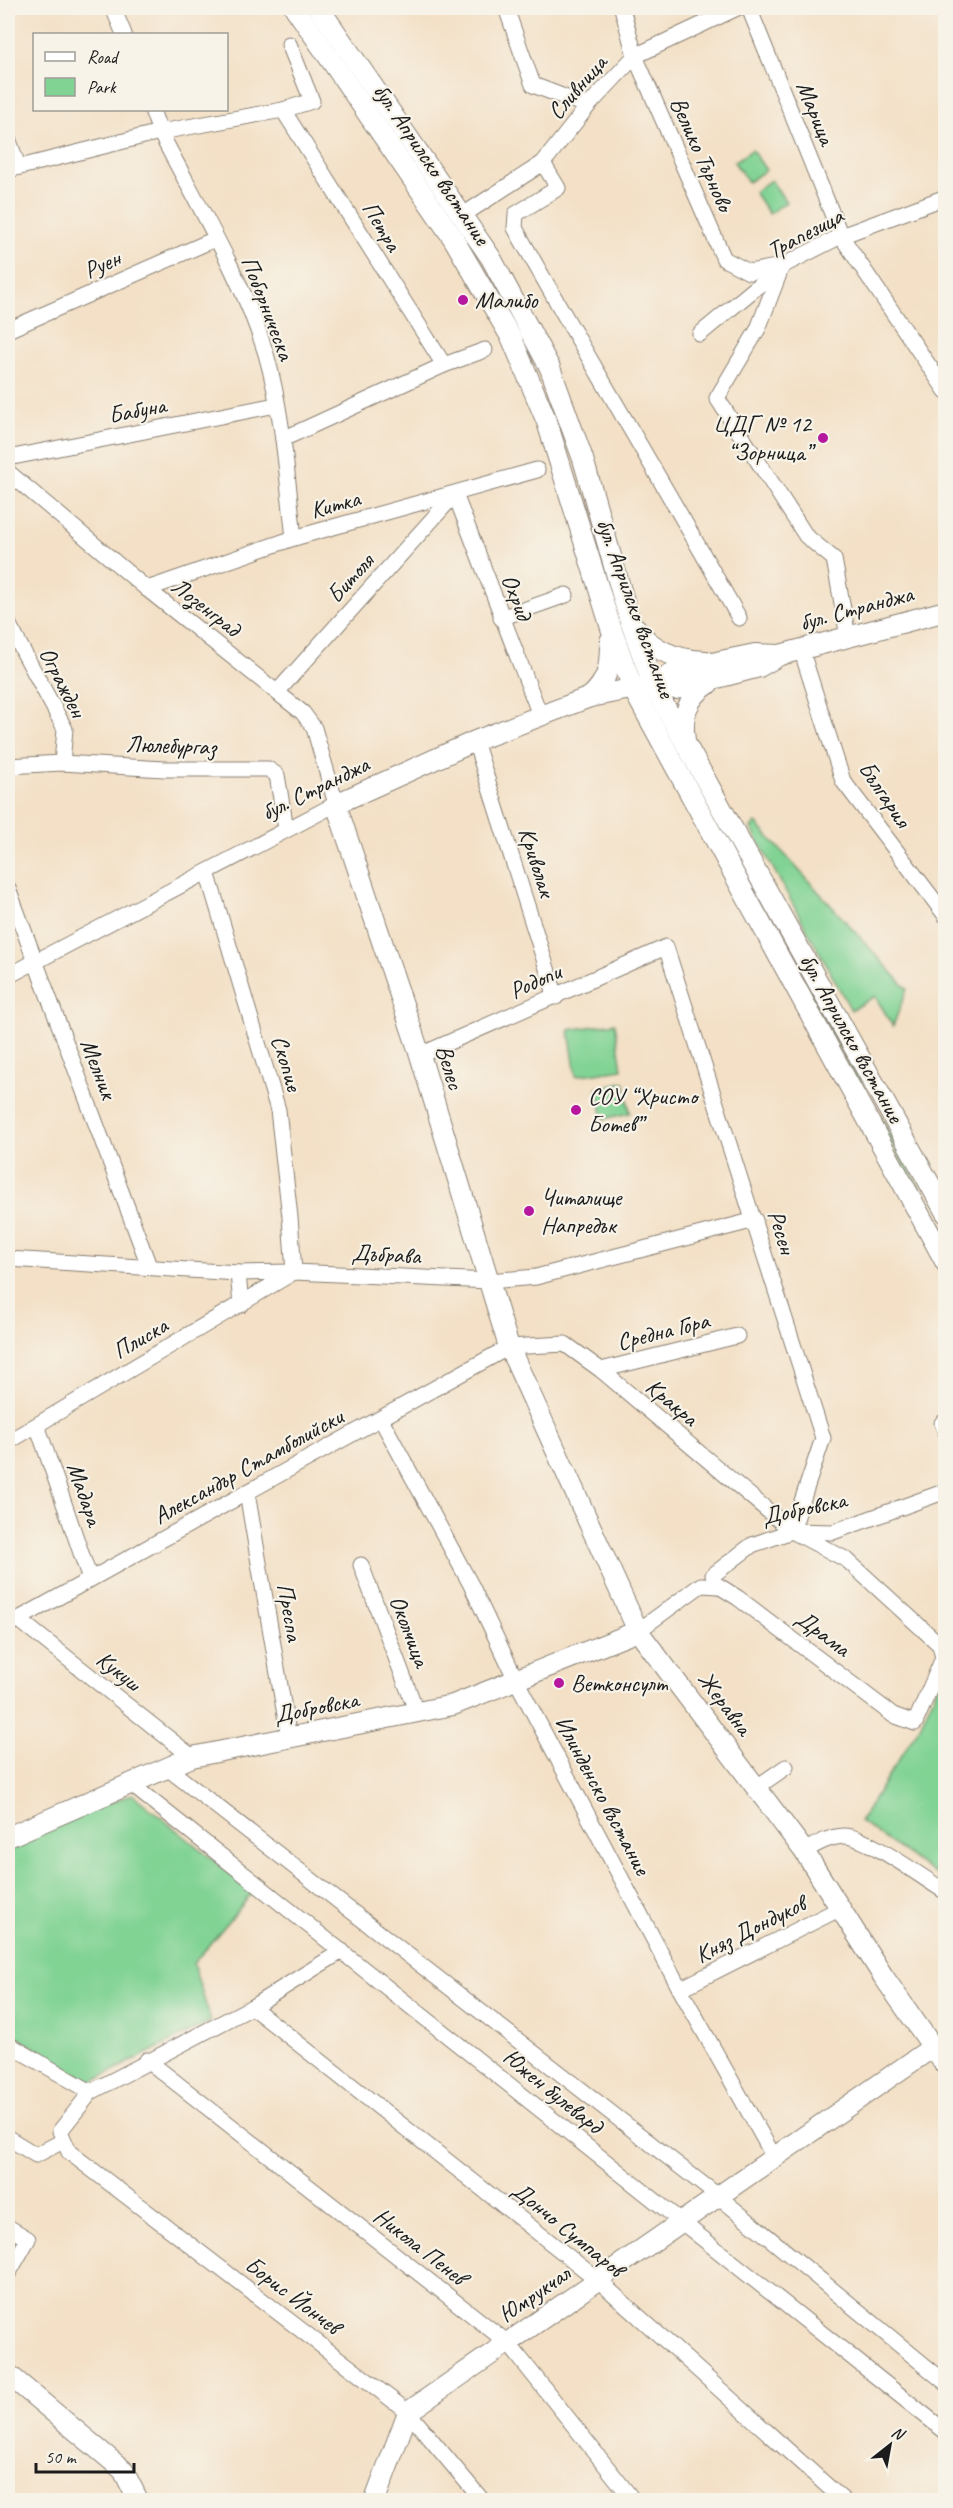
<svg xmlns="http://www.w3.org/2000/svg" width="953" height="2508" font-family="Caveat,sans-serif">
<style>
.green{fill:#81d394;stroke:#4e7858;stroke-width:1.5}
.lines{fill:none;stroke-linecap:round;stroke-linejoin:round}
.minor-casing{stroke:#887e71;stroke-width:17}
.tertiary-casing{stroke:#887e71;stroke-width:22}
.minor{stroke:#fff;stroke-width:15}
.tertiary{stroke:#fff;stroke-width:20}
.poi-dot{fill:#b5179e;stroke:#f7f3e8;stroke-width:2}
.labels{text-anchor:middle;dominant-baseline:central;stroke-width:4.5;stroke-linejoin:round;paint-order:stroke}
.street-label{font-size:24px;fill:#1c1c1c;stroke:#f7f3e8}
.poi-label{font-size:24px;fill:#1c1c1c;stroke:#f7f3e8;text-anchor:start}
</style>
<rect width="100%" height="100%" fill="#f7f3e8"/>
<filter id="ink" filterUnits="userSpaceOnUse"><feTurbulence type="fractalNoise" baseFrequency=".0167" numOctaves="2"/><feDisplacementMap in="SourceGraphic" scale="12" xChannelSelector="R" yChannelSelector="G"/><feConvolveMatrix kernelMatrix="1 2 1 2 8 2 1 2 1" color-interpolation-filters="sRGB"/></filter>
<filter id="wash" filterUnits="userSpaceOnUse"><feTurbulence type="fractalNoise" baseFrequency=".008" numOctaves="4" result="noise"/><feDisplacementMap in="SourceGraphic" scale="24" xChannelSelector="R" yChannelSelector="G"/><feGaussianBlur stdDeviation="1.35" result="paint"/><feColorMatrix in="noise" values="0 0 0 0 0 0 0 0 0 0 0 0 0 0 0 0 0 1.4 0 .05"/><feComposite in="paint" operator="in"/></filter>
<g filter="url(#wash)">
<rect width="100%" height="100%" fill="#f3e0c6"/>
<g class="green">
<polygon points="752,150 766,170 748,182 734,162"/>
<polygon points="771,180 786,202 769,214 754,192"/>
<polygon points="664,726 945,1233 945,1242"/>
<polygon points="756,823 907,989 893,1026 875,996 851,1010 751,828"/>
<polygon points="615,1023 622,1069 576,1076 569,1030"/>
<polygon points="624,1082 630,1113 603,1119 597,1088"/>
<polygon points="945,1670 945,1881 860,1821 920,1726"/>
<polygon points="132,1794 253,1892 193,1964 211,2021 91,2082 8,2032 8,1846"/>
</g>
</g>
<g filter="url(#ink)">
<g class="lines">
<defs>
<g id="minor">
<polyline points="113,8 124,34"/>
<polyline points="506,8 533,85 588,106"/>
<polyline points="622,8 635,56 724,259 749,272 782,266"/>
<polyline points="749,8 841,236 946,391"/>
<path d="M 152,110 L 160,132 C 197,204 242,276 266,354 C 283,413 287,477 294,538"/>
<polyline points="283,110 444,365"/>
<polyline points="8,138 18,166"/>
<path d="M 543,163 L 558,188 L 516,214 L 515,228 C 588,359 666,487 739,618"/>
<polyline points="8,170 160,132 283,110 312,101 289,44"/>
<polyline points="463,215 543,163 588,106 635,56 737,8"/>
<polyline points="782,266 758,329 717,398 806,536 834,559 848,637"/>
<polyline points="8,330 215,239"/>
<polyline points="700,334 782,266 841,236 946,197"/>
<polyline points="283,439 444,365 485,350"/>
<polyline points="8,458 276,405"/>
<polyline points="8,472 147,589 303,713 314,728 336,804 8,976"/>
<polyline points="147,589 294,538 537,470"/>
<polyline points="501,618 566,595"/>
<polyline points="8,623 65,729 62,763"/>
<polyline points="801,649 843,781 946,916"/>
<polyline points="278,691 455,494 540,715"/>
<polyline points="475,741 556,997"/>
<polyline points="8,766 62,763 164,769 268,769 277,775 286,829"/>
<polyline points="8,888 149,1266"/>
<polyline points="420,1055 666,947 823,1438 792,1531"/>
<polyline points="8,1259 238,1273 294,1272 489,1281 536,1277 755,1220"/>
<polyline points="238,1273 241,1305"/>
<polyline points="601,1370 737,1336"/>
<polyline points="381,1419 471,1585 516,1680 680,1989 774,2157"/>
<polyline points="942,1423 946,1432"/>
<polyline points="37,1425 90,1579"/>
<polyline points="8,1442 294,1272 290,1217 278,1110 207,872"/>
<polyline points="247,1493 289,1738"/>
<polyline points="361,1565 417,1713"/>
<polyline points="713,1575 752,1545 792,1531 833,1532 946,1491"/>
<polyline points="18,1619 192,1757"/>
<polyline points="8,1625 509,1347 565,1344 601,1370 792,1531 847,1560 940,1645 943,1658 915,1723 893,1715 738,1598 719,1586 701,1585 638,1631"/>
<polyline points="166,1767 718,2196 946,2383"/>
<polyline points="132,1785 946,2432"/>
<polyline points="757,1787 786,1767"/>
<path d="M 804,1851 C 817,1844 828,1837 843,1836 C 866,1835 924,1879 946,1892"/>
<polyline points="342,1951 252,2007 91,2092 60,2131 69,2152 408,2412 482,2500"/>
<polyline points="680,1989 841,1908"/>
<polyline points="252,2007 598,2280 843,2500"/>
<polyline points="8,2044 91,2092"/>
<polyline points="147,2060 508,2343 633,2500"/>
<polyline points="8,2138 36,2155 63,2141"/>
<polyline points="8,2227 28,2239 8,2274"/>
</g>
<g id="tertiary">
<polyline points="295,8 453,238 512,339 547,422 611,628 633,689 946,1263"/>
<polyline points="319,8 491,258 550,368 583,459 629,618 653,685 946,1213"/>
<path d="M 636,628 C 653,652 678,660 706,661"/>
<polyline points="780,655 755,654 721,661 670,674 661,683 590,697 475,741 336,804 420,1055 509,1347 638,1631 804,1851 883,1976 946,2066"/>
<polyline points="661,683 675,689 759,667 780,655 946,611"/>
<path d="M 590,697 C 609,680 610,666 610,641"/>
<path d="M 685,740 C 681,716 687,698 708,684"/>
<polyline points="8,1837 192,1757 453,1705 638,1631"/>
<polyline points="8,2374 123,2470 138,2500"/>
<polyline points="375,2500 408,2412 933,2047"/>
</g>
</defs>
<use href="#minor" class="minor-casing"/>
<use href="#tertiary" class="tertiary-casing"/>
<use href="#minor" class="minor"/>
<use href="#tertiary" class="tertiary"/>
</g>
</g>
<g class="poi-dot">
<circle cx="463" cy="300" r="6"/>
<circle cx="823" cy="438" r="6"/>
<circle cx="576" cy="1110" r="6"/>
<circle cx="529" cy="1211" r="6"/>
<circle cx="559" cy="1683" r="6"/>
</g>
<g class="labels">
<g class="street-label">
<text transform="translate(577 87) rotate(-49)">Сливница</text>
<text transform="translate(816 113) rotate(68)">Марица</text>
<text transform="translate(702 154) rotate(66)">Велико Търново</text>
<text transform="translate(432 164) rotate(56)">бул. Априлско въстание</text>
<text transform="translate(382 226) rotate(59)">Петра</text>
<text transform="translate(805 233) rotate(-28)">Трапезица</text>
<text transform="translate(102 264) rotate(-24)">Руен</text>
<text transform="translate(268 308) rotate(69)">Поборническа</text>
<text transform="translate(137 410) rotate(-11)">Бабуна</text>
<text transform="translate(335 504) rotate(-15)">Китка</text>
<text transform="translate(350 578) rotate(-48)">Битоля</text>
<text transform="translate(517 597) rotate(69)">Охрид</text>
<text transform="translate(206 607) rotate(38)">Лозенград</text>
<text transform="translate(636 608) rotate(70)">бул. Априлско въстание</text>
<text transform="translate(856 608) rotate(-15)">бул. Странджа</text>
<text transform="translate(63 682) rotate(63)">Огражден</text>
<text transform="translate(171 745) rotate(2)">Люлебургаз</text>
<text transform="translate(315 788) rotate(-26)">бул. Странджа</text>
<text transform="translate(885 794) rotate(56)">България</text>
<text transform="translate(537 862) rotate(72)">Криволак</text>
<text transform="translate(535 981) rotate(-24)">Родопи</text>
<text transform="translate(852 1038) rotate(61)">бул. Априлско въстание</text>
<text transform="translate(287 1063) rotate(73)">Скопие</text>
<text transform="translate(450 1067) rotate(73)">Велес</text>
<text transform="translate(99 1069) rotate(69)">Мелник</text>
<text transform="translate(782 1232) rotate(73)">Ресен</text>
<text transform="translate(386 1254) rotate(3)">Дъбрава</text>
<text transform="translate(663 1331) rotate(-14)">Средна Гора</text>
<text transform="translate(140 1338) rotate(-30)">Плиска</text>
<text transform="translate(672 1402) rotate(40)">Кракра</text>
<text transform="translate(248 1466) rotate(-29)">Александър Стамболийски</text>
<text transform="translate(85 1494) rotate(71)">Мадара</text>
<text transform="translate(804 1508) rotate(-12)">Добровска</text>
<text transform="translate(290 1612) rotate(80)">Преспа</text>
<text transform="translate(410 1631) rotate(69)">Околчица</text>
<text transform="translate(823 1633) rotate(37)">Драма</text>
<text transform="translate(119 1671) rotate(38)">Кукуш</text>
<text transform="translate(725 1703) rotate(53)">Жеравна</text>
<text transform="translate(316 1707) rotate(-11)">Добровска</text>
<text transform="translate(603 1795) rotate(62)">Илинденско въстание</text>
<text transform="translate(750 1929) rotate(-27)">Княз Дондуков</text>
<text transform="translate(553 2091) rotate(39)">Южен булевард</text>
<text transform="translate(568 2229) rotate(39)">Дончо Сумпаров</text>
<text transform="translate(420 2246) rotate(38)">Никола Пенев</text>
<text transform="translate(534 2294) rotate(-35)">Юмрукчал</text>
<text transform="translate(293 2295) rotate(37)">Борис Йончев</text>
</g>
<g class="poi-label">
<text x="475" y="300">Малибо</text>
<text x="811" y="424" text-anchor="end">ЦДГ № 12<tspan x="811" dy="28">“Зорница”</tspan></text>
<text x="588" y="1096">СОУ “Христо<tspan x="588" dy="28">Ботев”</tspan></text>
<text x="541" y="1197">Читалище<tspan x="541" dy="28">Напредък</tspan></text>
<text x="571" y="1683">Ветконсулт</text>
</g>
</g>
<rect width="953" height="2508" fill="none" stroke="#f7f3e8" stroke-width="30"/>
<rect x="33" y="33" width="195" height="78" fill="#f7f3e8" stroke="#9f9d96" stroke-width="1.5"/>
<rect x="45" y="52" width="30" height="9" fill="#ffffff" stroke="#9f9d96" stroke-width="1.5"/>
<text x="87" y="63" font-size="18" fill="#1c1c1c">Road</text>
<rect x="45" y="78" width="30" height="18" fill="#81d394" stroke="#9f9d96" stroke-width="1.5"/>
<text x="87" y="93" font-size="18" fill="#1c1c1c">Park</text>
<g transform="translate(890 2445) rotate(31)" stroke="#f7f3e8" stroke-width="4.5" paint-order="stroke">
<path d="M0-4.5L10 22L0 15L-10 22Z" fill="#1c1c1c"/>
<text y="-9" font-size="16" font-weight="bold" text-anchor="middle" fill="#1c1c1c">N</text>
</g>
<path d="M36 2463v9h98v-9" fill="none" stroke="#1c1c1c" stroke-width="3"/>
<text x="45" y="2463" font-size="18" fill="#1c1c1c" stroke="#f7f3e8" stroke-width="4.5" paint-order="stroke">50 m</text>
</svg>
